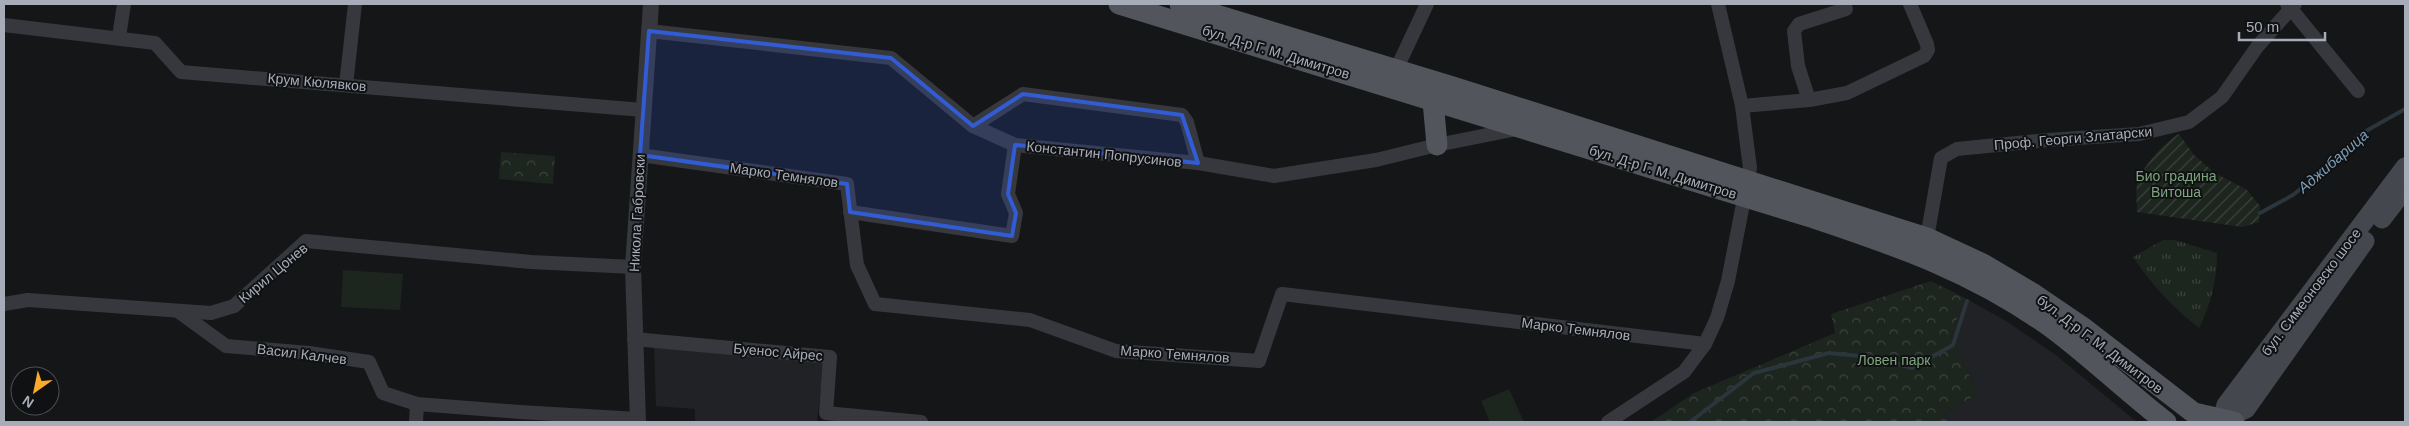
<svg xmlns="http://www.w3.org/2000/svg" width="2409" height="426" font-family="Helvetica,sans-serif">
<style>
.built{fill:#212225}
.grass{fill:url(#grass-tufts)}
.park{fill:url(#park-crowns)}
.garden{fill:url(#garden-furrows)}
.pitch{fill:#1d261e}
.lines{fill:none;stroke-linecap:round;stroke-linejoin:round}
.stream{stroke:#2b353c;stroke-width:4}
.minor{stroke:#36383d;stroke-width:14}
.tertiary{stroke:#36383d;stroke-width:16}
.secondary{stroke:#44474d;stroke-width:19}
.primary{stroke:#52555c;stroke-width:21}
.marked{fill:#325cd3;fill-opacity:0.2;stroke:#325cd3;stroke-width:4;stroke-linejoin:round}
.labels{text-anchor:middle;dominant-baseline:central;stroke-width:4;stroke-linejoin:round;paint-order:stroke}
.street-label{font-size:14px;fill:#a7adb8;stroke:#101113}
.park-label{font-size:14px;fill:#7da47e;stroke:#101113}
.water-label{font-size:15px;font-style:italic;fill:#7c9db5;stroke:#101113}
</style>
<defs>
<pattern id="grass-tufts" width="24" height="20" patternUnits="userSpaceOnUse" patternTransform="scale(1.25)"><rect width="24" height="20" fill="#1d261e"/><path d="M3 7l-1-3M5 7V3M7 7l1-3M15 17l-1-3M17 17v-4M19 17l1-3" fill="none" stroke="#3b433d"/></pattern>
<pattern id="park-crowns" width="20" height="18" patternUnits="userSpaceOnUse" patternTransform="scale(1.25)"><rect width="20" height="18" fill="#1d261e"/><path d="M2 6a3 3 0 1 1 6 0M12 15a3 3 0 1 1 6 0" fill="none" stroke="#3b433d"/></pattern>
<pattern id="garden-furrows" width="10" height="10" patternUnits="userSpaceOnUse" patternTransform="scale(1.25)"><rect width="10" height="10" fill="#1d261e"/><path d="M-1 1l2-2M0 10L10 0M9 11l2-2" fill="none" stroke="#3b433d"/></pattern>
</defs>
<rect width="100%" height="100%" fill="#151618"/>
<g class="built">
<polygon points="1965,298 2006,321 2056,355 2137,422 1948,422 1944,414 1978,394 1951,336"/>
<polygon points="654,346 824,360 817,422 695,422 695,409 656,406"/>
</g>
<path class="grass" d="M 2163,240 L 2175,240 L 2217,253 C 2217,279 2211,304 2199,328 C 2172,307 2152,285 2133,257 Z"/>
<g class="park">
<polygon points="501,152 555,156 553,184 499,179"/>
<polygon points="1931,281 1965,298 1951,336 1978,394 1944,414 1948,422 1651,422 1694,393 1835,333 1831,314"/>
</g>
<path class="garden" d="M 2179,134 L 2194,155 L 2215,173 L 2247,190 L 2260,206 L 2259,222 L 2242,227 L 2137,212 C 2137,203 2135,189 2138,180 C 2143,167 2166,140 2179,134 Z"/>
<g class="pitch">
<polygon points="343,270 403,274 400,310 341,307"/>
<polygon points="1509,389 1524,422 1490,422 1481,401"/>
</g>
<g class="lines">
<g class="stream">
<polyline points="2260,213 2293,195 2325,169 2359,135 2405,109"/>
<polyline points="1690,422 1754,373 1829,353 1880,358 1912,368 1953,345 1967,301"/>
</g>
<g class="minor">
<polyline points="2287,4 2358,91"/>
<polyline points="4,25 155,43 181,72 643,110"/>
<polyline points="649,31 891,58 973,126 1015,145 1198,163 1274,176 1376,160 1437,145 1517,129"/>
<polyline points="119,37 124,4"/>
<polyline points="1396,70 1427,4"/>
<polyline points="346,85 355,4"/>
<polyline points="1809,100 1798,66 1794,31 1799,24 1846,9"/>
<polyline points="1742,106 1809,100 1847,93 1924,56 1928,50 1927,44 1910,4"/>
<polyline points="973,126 1023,94 1182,115 1187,122 1198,163"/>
<polyline points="640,155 847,184 857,265 875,304 1030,320 1116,351 1259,361 1282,294 1705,344"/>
<polyline points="850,212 1012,236 1016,213 1008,194 1015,145"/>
<polyline points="1927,238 1941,158 1957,149 2048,140 2139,134 2189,122 2222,97 2257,47 2295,4"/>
<polyline points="4,304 28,300 211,313 234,306 306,241 531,262 633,267"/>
<polyline points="178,311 226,346 309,353 369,362 383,393 417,404 520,412 638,419"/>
<polyline points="634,339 830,357 826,413 921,422"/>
<polyline points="416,422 417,404"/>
<polyline points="1608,422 1684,372 1705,344 1717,318 1728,281 1750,168 1742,106 1718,4"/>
</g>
<polyline class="tertiary" points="638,422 633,267 651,4"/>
<g class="secondary">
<polyline points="2382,219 2405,189"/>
<polyline points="2223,420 2246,409 2365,241"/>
<polyline points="2221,422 2226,405 2405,167"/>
</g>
<g class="primary">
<path d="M 1119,4 L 1814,218 C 1901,247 1976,273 2052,328 C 2091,357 2127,392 2166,422"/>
<polyline points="1180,4 1453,87 1927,238 1983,264 2032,293 2085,329 2194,413 2234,422"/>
<polyline points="1433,101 1437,145"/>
</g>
</g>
<path class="marked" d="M 649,31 L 891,58 L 973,126 L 1023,94 L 1182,115 L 1198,163 L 1015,145 L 1008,194 L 1016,213 L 1012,236 L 850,212 L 847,184 L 640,155 Z"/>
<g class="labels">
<g class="street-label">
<text transform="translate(1276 52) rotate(17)">бул. Д-р Г. М. Димитров</text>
<text transform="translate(317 82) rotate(5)">Крум Кюлявков</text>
<text transform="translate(2073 138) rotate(-5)">Проф. Георги Златарски</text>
<text transform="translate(1104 154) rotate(6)">Константин Попрусинов</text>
<text transform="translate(1663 172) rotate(17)">бул. Д-р Г. М. Димитров</text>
<text transform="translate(784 175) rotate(8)">Марко Темнялов</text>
<text transform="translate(637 213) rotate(-87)">Никола Габровски</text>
<text transform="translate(273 273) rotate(-40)">Кирил Цонев</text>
<text transform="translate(2311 292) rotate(-53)">бул. Симеоновско шосе</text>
<text transform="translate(1576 329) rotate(7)">Марко Темнялов</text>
<text transform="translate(2100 344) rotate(37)">бул. Д-р Г. М. Димитров</text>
<text transform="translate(778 352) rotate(5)">Буенос Айрес</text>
<text transform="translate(302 354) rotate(7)">Васил Калчев</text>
<text transform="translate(1175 354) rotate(4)">Марко Темнялов</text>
</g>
<g class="park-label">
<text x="2176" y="176">Био градина<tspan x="2176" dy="16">Витоша</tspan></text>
<text x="1894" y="360">Ловен парк</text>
</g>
<g class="water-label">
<text transform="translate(2333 161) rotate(-41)">Аджибарица</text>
</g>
</g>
<rect width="2409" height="426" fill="none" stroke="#a7adb8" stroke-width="10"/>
<g transform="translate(35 391) rotate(213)"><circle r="24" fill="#101113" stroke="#4c4f55"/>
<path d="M0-4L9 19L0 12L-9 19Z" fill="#faab2b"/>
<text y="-8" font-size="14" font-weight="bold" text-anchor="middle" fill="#a7adb8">N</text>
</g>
<path d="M2239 32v8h86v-8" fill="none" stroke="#a7adb8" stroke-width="2.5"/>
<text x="2246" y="32" font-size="15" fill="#a7adb8" stroke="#101113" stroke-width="4" paint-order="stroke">50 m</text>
</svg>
